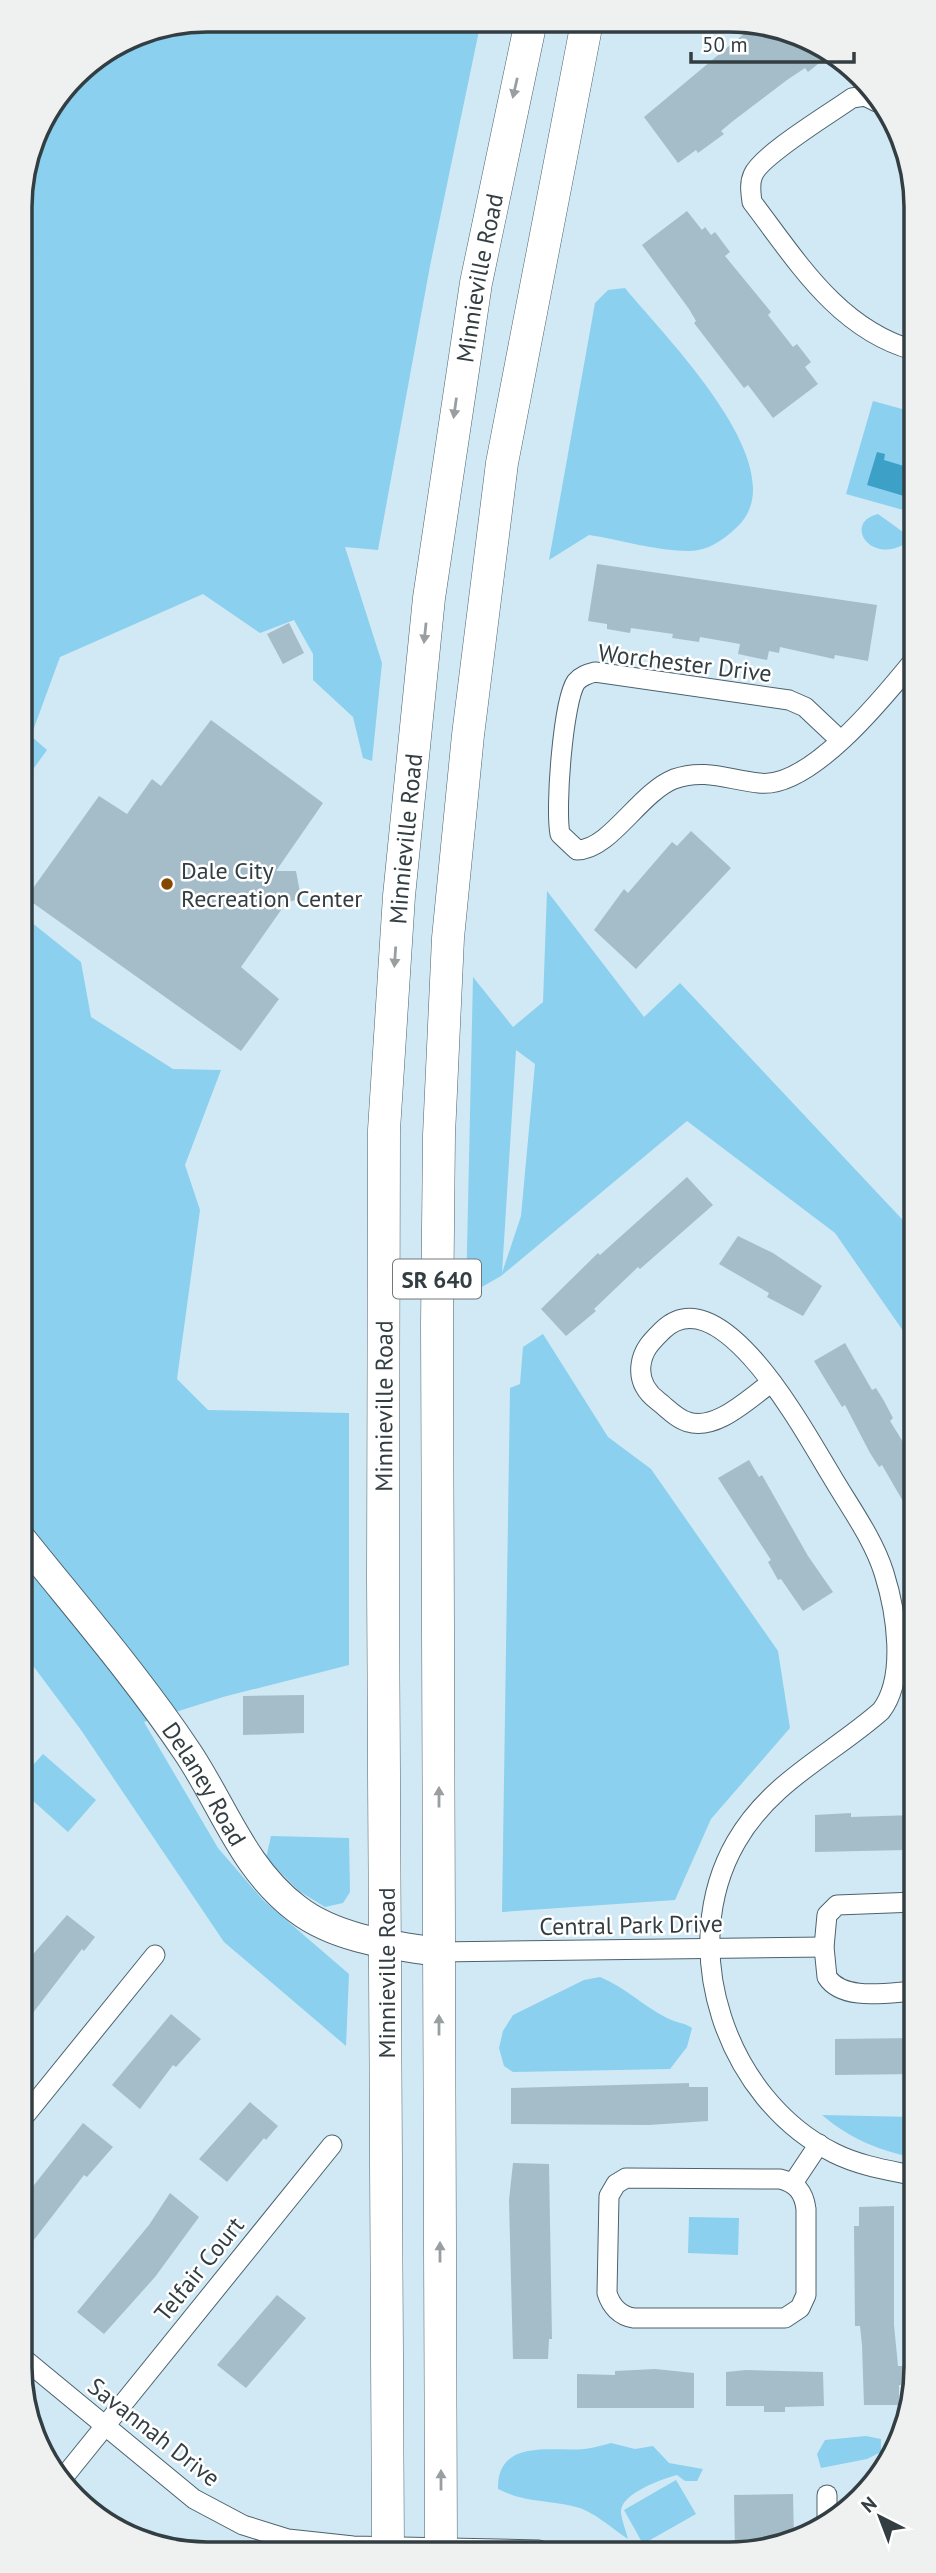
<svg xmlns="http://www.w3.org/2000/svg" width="936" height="2573" font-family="'PT Sans',sans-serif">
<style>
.green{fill:#8bd0ee;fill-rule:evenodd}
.water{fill:#3ca0c7}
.building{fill:#a5bdc9}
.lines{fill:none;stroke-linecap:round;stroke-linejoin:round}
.street-casing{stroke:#4c626d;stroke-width:21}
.secondary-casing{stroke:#4c626d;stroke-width:30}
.primary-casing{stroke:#4c626d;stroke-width:33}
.street{stroke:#fff;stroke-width:19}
.secondary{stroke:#fff;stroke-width:28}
.primary{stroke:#fff;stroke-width:32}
.oneway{fill:#999ea0}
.poi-dot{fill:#834700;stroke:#fff;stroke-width:2.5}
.labels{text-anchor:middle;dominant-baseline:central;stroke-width:5;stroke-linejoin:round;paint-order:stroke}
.shield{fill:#fff;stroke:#70787b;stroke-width:2}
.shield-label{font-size:23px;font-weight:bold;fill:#333e42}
.street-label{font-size:24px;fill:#333e42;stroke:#fff}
.poi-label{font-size:24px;fill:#333e42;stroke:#fff;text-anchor:start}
.rim{fill:none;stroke:#333e42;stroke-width:3.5}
</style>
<rect width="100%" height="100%" fill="#d0e9f5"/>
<g class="green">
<polygon points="206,19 481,21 430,266 378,550 345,547 382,663 372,761 363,758 353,717 313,680 313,654 294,620 260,633 203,594 60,657 31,736 47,750 21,786 20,193 39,123 83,66 135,33"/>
<path d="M 625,288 C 662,334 801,470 736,528 C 723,540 708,551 689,551 C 657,551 621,540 589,535 L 549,560 L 595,303 L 608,290 Z"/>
<polygon points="873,401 913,412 914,513 846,494"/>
<path d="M 878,514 L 903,532 L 903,545 C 868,563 844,522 878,514 Z"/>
<path d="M 547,891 L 644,1017 L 680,983 L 915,1233 L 915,1348 L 835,1233 L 687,1121 L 501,1276 L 466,1296 L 473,977 L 513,1027 L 543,1002 ZM 516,1050 L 535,1064 L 521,1216 L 502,1273 Z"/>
<polygon points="21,914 81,962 91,1017 173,1069 221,1070 185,1165 200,1210 177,1379 208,1410 349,1413 349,1665 223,1697 144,1722 218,1848 263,1900 349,1974 346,2046 224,1942 81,1730 22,1651"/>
<polygon points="543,1334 608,1437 651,1469 778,1651 790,1728 711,1819 675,1900 502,1912 510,1388 520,1384 523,1347"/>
<polygon points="43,1754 96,1800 68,1832 22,1791 22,1777"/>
<polygon points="271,1836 349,1838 350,1892 343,1903 325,1907 299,1891 266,1858"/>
<path d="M 600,1977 C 625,1987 643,2006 667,2018 C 676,2023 683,2022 692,2028 L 687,2047 L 670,2069 L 513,2072 L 504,2066 L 499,2048 L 503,2031 L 513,2015 L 584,1980 Z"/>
<path d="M 822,2115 L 916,2117 L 916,2158 C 880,2151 850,2139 822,2115 Z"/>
<polygon points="689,2217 739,2218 738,2255 688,2253"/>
<polygon points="866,2436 881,2439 881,2452 867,2459 821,2468 817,2454 825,2440"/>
<path d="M 611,2443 L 635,2449 L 653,2446 L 669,2463 L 703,2469 L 697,2481 L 685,2481 L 677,2475 C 662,2479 619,2494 621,2513 C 622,2521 626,2531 628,2539 C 611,2528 593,2510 572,2506 C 546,2500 523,2502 498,2489 C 497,2438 552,2452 584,2449 C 593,2448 603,2445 611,2443 Z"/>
<polygon points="676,2480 696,2514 643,2544 624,2510"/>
</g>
<polygon class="water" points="877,452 885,454 884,460 914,469 914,499 867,485"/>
<g class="building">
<polygon points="768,23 828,56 808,72 805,68 787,80 733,121 721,131 724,134 698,153 696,150 678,163 644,117 729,46 749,30 753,35"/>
<polygon points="687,211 702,230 705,227 711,235 715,232 730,252 725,256 771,312 768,315 793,347 797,344 811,362 805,367 818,384 773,418 748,385 744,388 694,323 696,321 689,309 642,245"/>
<polygon points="597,564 877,605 868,661 835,655 834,659 780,647 779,653 769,651 767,660 738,654 740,644 700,637 699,642 672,638 673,634 631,628 630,633 607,629 607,624 588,621"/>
<polygon points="289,623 304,653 283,664 267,634"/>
<polygon points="211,720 323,803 276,871 296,871 301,898 286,903 241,967 279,999 241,1051 26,898 99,796 127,814 152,779 161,786"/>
<polygon points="691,831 731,868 636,969 594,930 624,889 628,893 672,842 677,846"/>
<polygon points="687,1177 713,1205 640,1269 638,1267 594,1309 596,1311 566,1336 541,1309 598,1253 600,1255"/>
<polygon points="738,1236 773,1253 822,1286 803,1316 767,1297 769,1293 719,1264"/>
<polygon points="845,1343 872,1390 876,1388 884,1401 893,1418 890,1421 908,1450 915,1446 915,1522 882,1465 879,1467 870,1453 845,1405 842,1407 814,1361"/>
<polygon points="749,1460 759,1477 762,1475 808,1556 833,1592 803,1611 781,1579 778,1580 768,1562 771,1560 718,1478"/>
<polygon points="304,1695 304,1733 243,1735 243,1696"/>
<polygon points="851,1813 851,1817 916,1815 916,1845 905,1845 905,1850 815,1852 815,1815"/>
<polygon points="67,1915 95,1937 84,1951 82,1949 22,2027 22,1967"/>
<polygon points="171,2014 201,2039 176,2067 173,2065 140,2109 112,2085"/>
<polygon points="916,2038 916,2074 835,2075 835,2039"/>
<polygon points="689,2083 689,2087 708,2087 708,2121 649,2125 511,2124 511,2088"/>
<polygon points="250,2102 278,2126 266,2140 264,2138 227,2182 199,2159"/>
<polygon points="83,2123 113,2147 87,2177 84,2175 23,2254 23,2199"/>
<polygon points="513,2163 549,2164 552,2339 549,2339 548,2359 513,2359 509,2200"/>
<polygon points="170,2193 199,2217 155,2277 104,2334 77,2312 149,2225"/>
<polygon points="894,2206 894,2325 898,2366 903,2366 903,2385 899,2385 899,2405 864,2405 862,2345 860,2326 855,2326 854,2226 859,2226 859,2207"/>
<polygon points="277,2295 306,2318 246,2388 217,2365"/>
<polygon points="655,2369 694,2373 694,2408 577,2408 577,2374 615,2375 615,2371"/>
<polygon points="746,2370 823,2372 824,2406 785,2407 785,2412 764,2412 764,2406 726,2406 726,2372"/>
<polygon points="793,2494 794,2540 767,2550 735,2550 734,2495"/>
</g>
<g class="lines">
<defs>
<g id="street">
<path d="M 877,102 L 865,96 L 852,98 C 831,113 761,155 753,175 C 749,184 751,193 752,202 C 797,261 838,329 913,350"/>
<path d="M 840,740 L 805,707 L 789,700 L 595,672 C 587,674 581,676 576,682 C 563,701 555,809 560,834 L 577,850 C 610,850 639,793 674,779 C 705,768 729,780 759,783 C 809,790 884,697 914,660"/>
<path d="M 771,1383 C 749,1398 717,1431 688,1422 C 677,1419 667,1408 658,1401 C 646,1392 639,1381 641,1365 C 643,1349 652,1341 663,1330 C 721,1274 807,1436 831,1475 C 849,1506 873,1538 884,1573 C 896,1611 907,1677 881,1711 C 831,1755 771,1781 736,1842 C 675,1948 726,2099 834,2153 C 860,2166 888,2170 916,2176"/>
<path d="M 916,1902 L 837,1905 L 827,1915 L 824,1947 L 827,1977 C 843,2002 890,1992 916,1991"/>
<polyline points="438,1952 824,1947"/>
<polyline points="23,2118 155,1955"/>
<path d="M 626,2178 L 780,2179 C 797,2183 804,2193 806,2209 L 806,2295 L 800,2308 L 785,2318 L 634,2318 C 620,2316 611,2306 607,2293 L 609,2196 L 616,2184 Z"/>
<polyline points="793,2183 819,2144"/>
<polyline points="23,2358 194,2499 243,2525 288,2539 353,2546 539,2550"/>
<polyline points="63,2478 332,2145"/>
<polyline points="827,2495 827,2526"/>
</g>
<g id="secondary">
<path id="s1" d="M 22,1539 C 78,1609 138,1678 188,1753 C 224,1807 243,1868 297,1909 C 336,1939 391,1945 438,1952"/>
</g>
<g id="primary">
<path id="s2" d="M 388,2550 L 383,1579 L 384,1130 L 399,896 L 429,598 L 476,283 L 531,21"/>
<polyline points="441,2550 437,1323 439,1135 448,938 468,735 502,463 587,22"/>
</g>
</defs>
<use href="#street" class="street-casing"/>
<use href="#secondary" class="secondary-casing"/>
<use href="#primary" class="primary-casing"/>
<use href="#street" class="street"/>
<use href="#secondary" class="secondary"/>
<use href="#primary" class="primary"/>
</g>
<defs><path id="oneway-solid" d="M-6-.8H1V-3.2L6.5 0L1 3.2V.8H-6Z" transform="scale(1.75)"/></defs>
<g class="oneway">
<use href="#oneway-solid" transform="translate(515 88) rotate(103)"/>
<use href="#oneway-solid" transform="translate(455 408) rotate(98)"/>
<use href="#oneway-solid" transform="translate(425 633) rotate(96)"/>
<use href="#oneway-solid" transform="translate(395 957) rotate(94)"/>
<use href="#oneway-solid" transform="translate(439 1797) rotate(-90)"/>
<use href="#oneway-solid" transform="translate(439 2025) rotate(-90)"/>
<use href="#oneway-solid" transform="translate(440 2252) rotate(-90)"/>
<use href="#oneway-solid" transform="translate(441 2480) rotate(-90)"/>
</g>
<circle class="poi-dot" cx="167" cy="884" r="7"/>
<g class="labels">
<rect class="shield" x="393" y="1259.5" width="88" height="39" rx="5"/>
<g class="shield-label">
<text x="437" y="1279">SR 640</text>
</g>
<g class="street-label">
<text stroke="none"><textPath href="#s2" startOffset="2278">Minnieville Road</textPath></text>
<text transform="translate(685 663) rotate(7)">Worchester Drive</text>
<text stroke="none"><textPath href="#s2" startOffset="1712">Minnieville Road</textPath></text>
<text stroke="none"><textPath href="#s2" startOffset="1144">Minnieville Road</textPath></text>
<text stroke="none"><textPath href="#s1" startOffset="306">Delaney Road</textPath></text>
<text transform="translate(631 1925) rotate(-1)">Central Park Drive</text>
<text transform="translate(386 1973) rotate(-90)">Minnieville Road</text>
<text transform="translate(199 2269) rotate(-51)">Telfair Court</text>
<text transform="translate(154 2432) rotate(38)">Savannah Drive</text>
</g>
<g class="poi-label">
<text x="181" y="870">Dale City<tspan x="181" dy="28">Recreation Center</tspan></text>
</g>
</g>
<path d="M0 0H936V2573H0ZM207 32H729A175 175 0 0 1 904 207V2367A175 175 0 0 1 729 2542H207A175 175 0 0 1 32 2367V207A175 175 0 0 1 207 32Z" fill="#eff0f0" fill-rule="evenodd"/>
<path class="rim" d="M207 32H729A175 175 0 0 1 904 207V2367A175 175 0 0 1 729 2542H207A175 175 0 0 1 32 2367V207A175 175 0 0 1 207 32Z"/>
<g transform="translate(880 2517) rotate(318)" stroke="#ffffff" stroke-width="5" paint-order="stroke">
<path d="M0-5L12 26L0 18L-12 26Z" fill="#333e42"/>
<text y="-10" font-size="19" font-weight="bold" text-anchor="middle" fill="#333e42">N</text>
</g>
<path d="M691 52v10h163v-10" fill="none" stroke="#333e42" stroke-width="3.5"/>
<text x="702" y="52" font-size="21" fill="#333e42" stroke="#ffffff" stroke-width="5" paint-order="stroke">50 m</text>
</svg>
